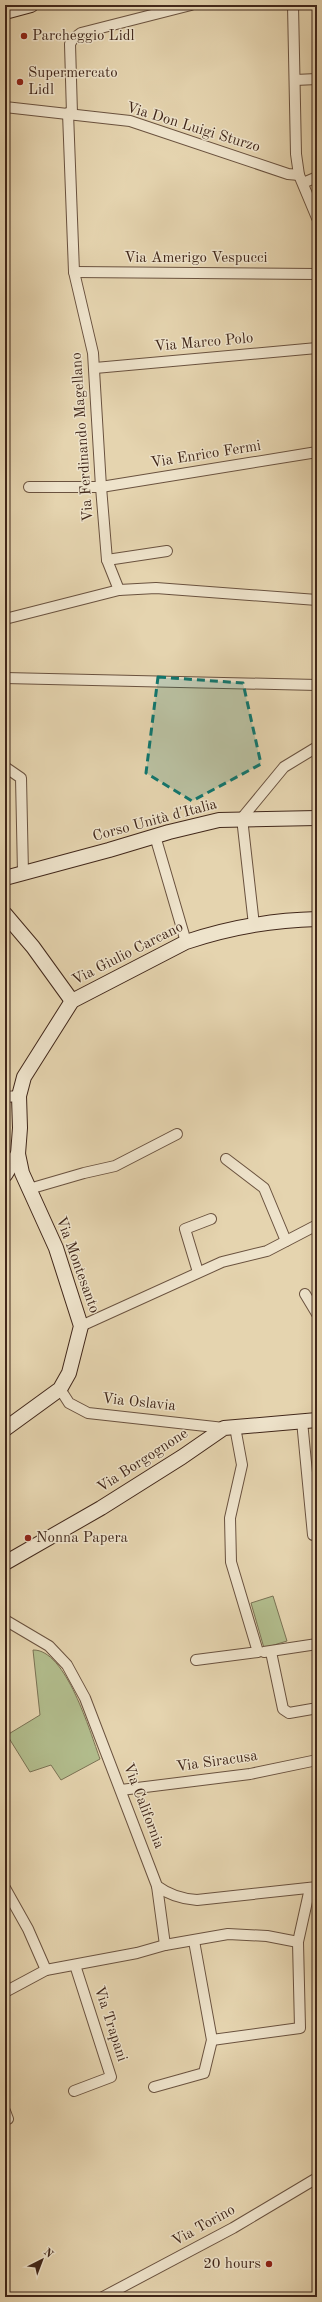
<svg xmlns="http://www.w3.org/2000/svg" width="322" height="2302" font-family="'Old Standard TT',serif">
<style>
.green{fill:#b2bd8d;stroke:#7a7254}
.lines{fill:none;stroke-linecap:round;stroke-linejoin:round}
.street-casing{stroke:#6a523f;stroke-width:12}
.secondary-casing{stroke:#41271a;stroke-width:16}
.street{stroke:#eee3cb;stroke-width:10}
.secondary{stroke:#eee3cb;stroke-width:14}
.marked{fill:#0f766e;fill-opacity:0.2;stroke:#0f766e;stroke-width:3;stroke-dasharray:8 5;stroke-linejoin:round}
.poi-dot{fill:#8f2418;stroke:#eee3cb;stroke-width:1.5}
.labels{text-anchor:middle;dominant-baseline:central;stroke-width:3;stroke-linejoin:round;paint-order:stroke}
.poi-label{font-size:15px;fill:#41271a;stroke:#eee3cb;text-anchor:start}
.street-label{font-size:15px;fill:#41271a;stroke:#eee3cb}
</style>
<rect width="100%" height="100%" fill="#e5d4af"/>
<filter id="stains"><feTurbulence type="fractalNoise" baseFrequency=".005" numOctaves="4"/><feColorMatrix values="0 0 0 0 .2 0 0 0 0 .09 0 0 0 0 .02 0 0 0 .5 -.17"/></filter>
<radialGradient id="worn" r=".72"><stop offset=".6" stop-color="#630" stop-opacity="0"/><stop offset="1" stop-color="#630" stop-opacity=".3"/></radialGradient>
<g class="green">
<polygon points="273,1596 287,1641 264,1648 251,1603"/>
<path d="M 33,1650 C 66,1649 90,1732 100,1759 L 61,1780 L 51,1765 L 30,1772 L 7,1735 L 40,1715 Z"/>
</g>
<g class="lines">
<defs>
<g id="street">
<polyline points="293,5 296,154 299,175 317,218"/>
<polyline points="295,80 317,79"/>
<polyline points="5,107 130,121 288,174 299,175"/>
<polyline points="68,113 74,272 93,353 101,487 107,560 119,590"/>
<polyline points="72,114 70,44 73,39 81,33 191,5"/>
<polyline points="303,183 317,177"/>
<polyline points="74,272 317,274"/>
<polyline points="95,368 317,348"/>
<polyline points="29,487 101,487 317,452"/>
<polyline points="107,560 167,551"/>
<polyline points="5,619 119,590 156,588 317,600"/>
<polyline points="5,678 317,685"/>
<polyline points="5,767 21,778 23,873"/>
<polyline points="155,836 186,942"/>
<polyline points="254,925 242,818 284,767 317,747"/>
<polyline points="5,1097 19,1096"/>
<polyline points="226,1159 264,1188 286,1241"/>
<polyline points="29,1189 84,1173 115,1166 177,1134"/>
<polyline points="198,1272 185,1229 211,1219"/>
<polyline points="305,1294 317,1314"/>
<polyline points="81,1326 222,1262 267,1251 317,1225"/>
<polyline points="60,1389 69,1403 88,1413 224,1428"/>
<polyline points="302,1421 313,1535"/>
<path d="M 5,1620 L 49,1646 L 67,1665 L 85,1698 L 157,1886 C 169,1895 181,1899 197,1900 L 317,1887"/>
<polyline points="264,1652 317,1644"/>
<polyline points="271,1652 283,1709 289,1713 312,1709"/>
<polyline points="196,1660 258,1652 231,1562 230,1518 242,1465 235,1427"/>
<polyline points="121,1790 250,1774 317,1760"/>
<polyline points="157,1886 165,1945"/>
<polyline points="5,1888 28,1929 46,1970"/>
<polyline points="5,1992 46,1970 137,1953 165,1945 228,1934 267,1936 298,1942"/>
<polyline points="212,2040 300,2028 298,1942 310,1888"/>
<polyline points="154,2087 204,2073 212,2040 194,1941"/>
<polyline points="74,2091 111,2077 75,1965"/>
<polyline points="5,2111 8,2119"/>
<polyline points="103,2297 233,2228 317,2178"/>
</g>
<g id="secondary">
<polyline points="5,12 31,5"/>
<polyline points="5,878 109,850 169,832 219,820 317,818"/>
<polyline points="5,914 33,947 72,1001"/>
<path d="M 5,1175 L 18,1154 L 20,1128 L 19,1096 L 24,1077 L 72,1001 L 186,942 C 228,928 273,920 317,919"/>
<polyline points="5,1429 60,1389 69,1373 81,1326 56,1248 22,1173 18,1154"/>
<polyline points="5,1563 101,1508 182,1457 224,1428 317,1420"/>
</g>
</defs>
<use href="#street" class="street-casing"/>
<use href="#secondary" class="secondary-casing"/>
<use href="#street" class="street"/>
<use href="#secondary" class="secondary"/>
</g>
<path class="marked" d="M 158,677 L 243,683 L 261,764 L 192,801 L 146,773 Z"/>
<g class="poi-dot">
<circle cx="24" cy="36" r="4"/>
<circle cx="20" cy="82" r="4"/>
<circle cx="28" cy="1538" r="4"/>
<circle cx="269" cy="2264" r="4"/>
</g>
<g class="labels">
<g class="poi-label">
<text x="32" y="36">Parcheggio Lidl</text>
<text x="28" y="73">Supermercato<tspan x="28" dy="17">Lidl</tspan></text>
<text x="36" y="1538">Nonna Papera</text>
<text x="261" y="2264" text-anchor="end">20 hours</text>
</g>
<g class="street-label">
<text transform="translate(193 128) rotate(17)">Via Don Luigi Sturzo</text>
<text x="196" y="258">Via Amerigo Vespucci</text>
<text transform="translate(204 343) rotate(-5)">Via Marco Polo</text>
<text transform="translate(83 437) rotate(-94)">Via Ferdinando Magellano</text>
<text transform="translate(206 455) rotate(-9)">Via Enrico Fermi</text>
<text transform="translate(155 821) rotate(-15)">Corso Unità d'Italia</text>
<text transform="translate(128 954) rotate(-27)">Via Giulio Carcano</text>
<text transform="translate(77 1265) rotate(70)">Via Montesanto</text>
<text transform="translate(139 1403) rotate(6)">Via Oslavia</text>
<text transform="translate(143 1461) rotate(-33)">Via Borgognone</text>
<text transform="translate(217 1762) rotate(-8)">Via Siracusa</text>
<text transform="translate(143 1806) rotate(69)">Via California</text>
<text transform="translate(110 2024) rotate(72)">Via Trapani</text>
<text transform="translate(204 2226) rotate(-29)">Via Torino</text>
</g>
</g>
<rect width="322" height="2302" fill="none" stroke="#e5d4af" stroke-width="20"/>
<rect x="6" y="6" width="310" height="2290" fill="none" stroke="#41271a" stroke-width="2"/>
<rect x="10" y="10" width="302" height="2282" fill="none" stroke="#41271a"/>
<g transform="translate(42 2260) rotate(42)" stroke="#eee3cb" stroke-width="3" paint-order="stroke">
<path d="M0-3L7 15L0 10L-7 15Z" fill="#41271a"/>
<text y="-6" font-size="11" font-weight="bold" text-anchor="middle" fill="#41271a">N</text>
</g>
<rect width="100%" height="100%" filter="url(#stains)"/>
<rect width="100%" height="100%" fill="url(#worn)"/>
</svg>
